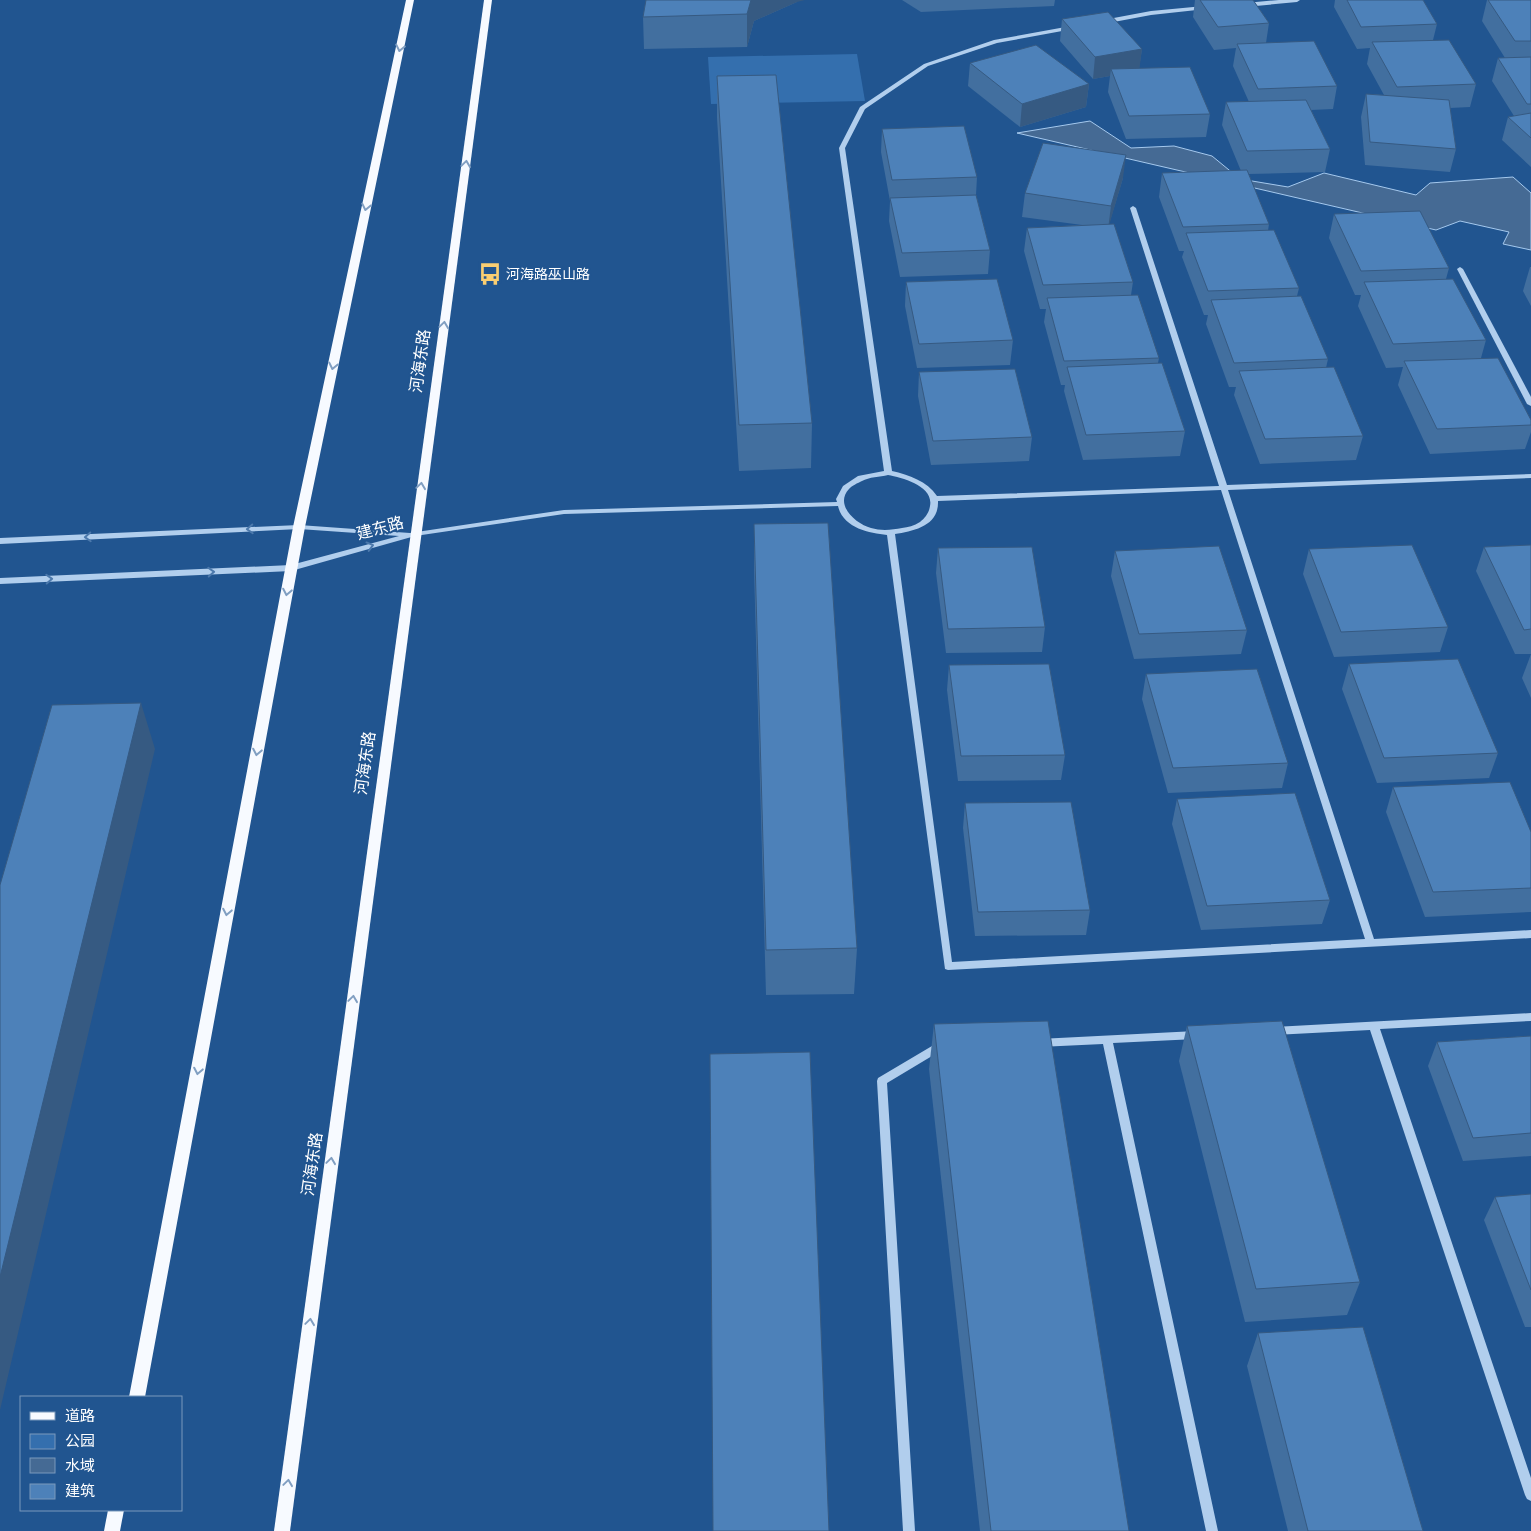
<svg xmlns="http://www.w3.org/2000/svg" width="1531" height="1531" font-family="'DM Sans','Noto Sans SC',sans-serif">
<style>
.green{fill:#346fae}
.water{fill:#456a94;stroke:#a5c9ee}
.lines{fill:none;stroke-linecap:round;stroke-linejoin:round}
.minor{fill:#b1ceed;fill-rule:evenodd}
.major{fill:#f7faff;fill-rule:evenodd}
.wall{fill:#426f9f}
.shaded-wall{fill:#365a82}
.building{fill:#4d81b9;stroke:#365a82}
.oneway{stroke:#819fc2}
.oneway2{stroke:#4c79ac}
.labels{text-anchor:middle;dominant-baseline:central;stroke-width:4;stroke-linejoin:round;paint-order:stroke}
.far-poi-label{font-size:14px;fill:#fff;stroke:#215590;text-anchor:start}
.street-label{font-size:16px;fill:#fff;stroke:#215590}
</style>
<rect width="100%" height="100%" fill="#215590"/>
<polygon class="green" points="857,54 865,101 711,104 708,57"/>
<polygon class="water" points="1090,121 1131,148 1174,146 1212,156 1240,179 1288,187 1324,173 1416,195 1430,183 1513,177 1531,193 1531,250 1503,244 1509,232 1460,221 1436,230 1017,133"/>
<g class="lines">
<g class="minor">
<polygon points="1279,0 1300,0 1297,2 1245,7 1242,5 1245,3"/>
<polygon points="1204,6 1206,7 1206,9 1151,15 1103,24 1100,22 1103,20 1151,11"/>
<path d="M 1071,26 L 1073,27 L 1073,29 L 997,43 L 928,66 L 865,109 L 845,148 L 892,471 C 909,475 927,481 937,496 L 1219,486 L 1130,208 L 1133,206 L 1136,208 L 1227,485 L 1531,474 L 1531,478 L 1228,490 L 1374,939 L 1531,930 L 1531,938 L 948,970 L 945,969 L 887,535 C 869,533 843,528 838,506 L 564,514 L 415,536 L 291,571 L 0,584 L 0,578 L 291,565 L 399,536 L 299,529 L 0,544 L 0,538 L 299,525 L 410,533 L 564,510 L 837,502 L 836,499 L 843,486 L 858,476 L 884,471 L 839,148 L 860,107 L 924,64 L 994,40 ZM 888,475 C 903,478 934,486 930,506 C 929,513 925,518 920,522 C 914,526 908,527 902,528 C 892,530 881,531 871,528 C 856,524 834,505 849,489 C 851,486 858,483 862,481 C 869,477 880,477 888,475 ZM 1221,490 L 1365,939 L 952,962 L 895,534 C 914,531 939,526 938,501 Z"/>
<polygon points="1460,267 1463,269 1531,397 1531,406 1527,404 1457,269"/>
<polygon points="1531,1013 1531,1021 1380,1029 1531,1478 1531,1501 1527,1499 1525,1495 1370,1030 1274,1035 1271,1034 1269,1031 1271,1028 1274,1027"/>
<polygon points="1196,1031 1199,1032 1201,1035 1199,1038 1196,1039 1113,1043 1218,1531 1206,1531 1103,1044 1039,1047 1036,1046 1034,1043 1036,1040 1039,1039"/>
<polygon points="942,1044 945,1045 947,1048 945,1051 937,1053 887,1083 915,1531 903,1531 877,1081 878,1078 932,1046"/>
</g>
<g class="major">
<polygon points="406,0 414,0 305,527 145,1397 129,1397 293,527"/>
<polygon points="484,0 492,0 290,1531 274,1531"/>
<polygon points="108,1510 124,1510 120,1531 104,1531"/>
</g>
</g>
<g class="wall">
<polygon points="902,0 1055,0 1054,6 921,12"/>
<polygon points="1195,0 1253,0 1269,23 1266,43 1337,86 1333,109 1311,110 1330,149 1325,172 1248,174 1269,224 1268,231 1299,288 1297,296 1328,359 1326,368 1363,436 1356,460 1260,464 1234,395 1236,387 1229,387 1206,324 1208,315 1204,315 1182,257 1184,251 1179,251 1159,197 1162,173 1241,171 1222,125 1226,102 1249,102 1233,66 1236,48 1214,50 1193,17"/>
<polygon points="1335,0 1423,0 1437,24 1433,40 1476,84 1470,107 1450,108 1456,149 1450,172 1365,165 1361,117 1366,94 1384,95 1367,64 1370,48 1357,49 1334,7"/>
<polygon points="1487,0 1531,0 1531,167 1502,140 1508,117 1514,116 1492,81 1498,58 1505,58 1482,21"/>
<polygon points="797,2 754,21 747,47 644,49 643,17"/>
<polygon points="1062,19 1142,49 1139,68 1210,114 1206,137 1126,139 1108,92 1110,76 1093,79 1060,41"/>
<polygon points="970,63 1089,84 1086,107 1020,127 968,86"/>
<polygon points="717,76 812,423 811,468 739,471 717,118"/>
<polygon points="882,129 977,177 976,195 990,250 988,274 900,277 889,221 890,201 881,152"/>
<polygon points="1123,178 1109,224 1133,282 1131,295 1159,358 1158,363 1185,431 1180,456 1083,460 1064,391 1065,385 1061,385 1044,322 1046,309 1040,309 1024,251 1027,228 1082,225 1022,217 1025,193"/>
<polygon points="1334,214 1449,268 1446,279 1486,340 1481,358 1531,425 1531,432 1525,449 1430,454 1398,385 1403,367 1386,368 1358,306 1361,295 1355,295 1329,238"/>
<polygon points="1530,267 1531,267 1531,306 1523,291"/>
<polygon points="906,282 1013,340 1010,365 917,368 905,306"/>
<polygon points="919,372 1032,437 1029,461 931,465 918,396"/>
<polygon points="754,524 857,948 854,994 766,995 754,570"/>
<polygon points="1531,545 1531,698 1522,678 1531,654 1515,654 1476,571 1484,547"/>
<polygon points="938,548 1045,627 1042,652 946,653 936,573"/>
<polygon points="1309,549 1448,627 1440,652 1334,657 1303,574"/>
<polygon points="1115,551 1247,630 1241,654 1134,659 1111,576"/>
<polygon points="1349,664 1498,753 1489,778 1377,783 1342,689"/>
<polygon points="949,665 1065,755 1061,780 958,781 947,690"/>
<polygon points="1146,674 1288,763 1282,788 1168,793 1142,699"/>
<polygon points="1393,787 1531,832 1531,912 1425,917 1386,812"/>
<polygon points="1177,799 1330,900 1322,924 1201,930 1172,824"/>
<polygon points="965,803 1090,910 1086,935 975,936 963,828"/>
<polygon points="934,1024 1129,1531 980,1531 929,1069"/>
<polygon points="1187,1026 1360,1282 1347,1315 1245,1322 1179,1061"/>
<polygon points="1531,1036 1531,1156 1463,1161 1428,1066 1437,1042"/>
<polygon points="1531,1194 1531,1327 1525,1327 1484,1220 1495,1197"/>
<polygon points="1258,1333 1423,1531 1288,1531 1247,1366"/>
</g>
<g class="shaded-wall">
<polygon points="751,0 805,0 797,2 754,21 747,47 747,14"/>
<polygon points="1142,49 1139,72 1111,69 1110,76 1093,79 1095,57"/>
<polygon points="1089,84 1086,107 1020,127 1022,104"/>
<polygon points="1126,155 1123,178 1108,229 1111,206"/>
<polygon points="141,703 155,749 0,1410 0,1277"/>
</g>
<g class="building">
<polygon points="646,0 751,0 747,14 643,17"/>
<polygon points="1200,0 1253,0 1269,23 1218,27"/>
<polygon points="1347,0 1423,0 1437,24 1361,27"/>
<polygon points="1488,0 1531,0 1531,41 1515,41"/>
<polygon points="1108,12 1142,49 1095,57 1062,19"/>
<polygon points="1449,40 1476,84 1397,87 1372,42"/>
<polygon points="1314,41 1337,86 1258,89 1237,44"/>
<polygon points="1036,45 1089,84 1022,104 970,63"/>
<polygon points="1531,57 1531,104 1527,104 1498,58"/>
<polygon points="1190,67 1210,114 1129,116 1111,69"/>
<polygon points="776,75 812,423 739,425 717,76"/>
<polygon points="1366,94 1449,100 1456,149 1370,142"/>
<polygon points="1306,100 1330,149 1247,151 1226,102"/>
<polygon points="1531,113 1531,138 1508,117"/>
<polygon points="964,126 977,177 892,180 882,129"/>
<polygon points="1043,143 1126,155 1111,206 1025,193"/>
<polygon points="1247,170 1269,224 1183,227 1162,173"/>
<polygon points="976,195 990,250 902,253 890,198"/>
<polygon points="1420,211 1449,268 1361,271 1334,214"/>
<polygon points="1114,224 1133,282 1043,285 1027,228"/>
<polygon points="1274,230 1299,288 1208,291 1186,233"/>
<polygon points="997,279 1013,340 919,344 906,282"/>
<polygon points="1453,279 1486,340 1393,344 1364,282"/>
<polygon points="1138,295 1159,358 1064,361 1047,298"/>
<polygon points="1301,296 1328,359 1234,363 1211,300"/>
<polygon points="1498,358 1531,420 1531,425 1437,429 1404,361"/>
<polygon points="1162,363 1185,431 1086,435 1067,367"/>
<polygon points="1334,367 1363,436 1265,439 1239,371"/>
<polygon points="1015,369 1032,437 933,441 919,372"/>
<polygon points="828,523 857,948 766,950 754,524"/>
<polygon points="1412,545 1448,627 1341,632 1309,549"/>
<polygon points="1531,545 1531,629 1524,630 1484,547"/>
<polygon points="1219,546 1247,630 1139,634 1115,551"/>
<polygon points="1032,547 1045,627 948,629 938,548"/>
<polygon points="1458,659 1498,753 1384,758 1349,664"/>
<polygon points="1049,664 1065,755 961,756 949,665"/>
<polygon points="1257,669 1288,763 1173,768 1146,674"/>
<polygon points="141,703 0,1277 0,885 52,705"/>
<polygon points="1510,782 1531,832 1531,888 1433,892 1393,787"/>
<polygon points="1295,793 1330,900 1207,906 1177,799"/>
<polygon points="1071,802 1090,910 978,912 965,803"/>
<polygon points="1048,1021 1129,1531 991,1531 934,1024"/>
<polygon points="1282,1021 1360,1282 1256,1289 1187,1026"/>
<polygon points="1531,1036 1531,1133 1473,1138 1437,1042"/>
<polygon points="810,1052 829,1531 713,1531 710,1054"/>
<polygon points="1531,1194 1531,1290 1495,1197"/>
<polygon points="1363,1327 1423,1531 1308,1531 1258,1333"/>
</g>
<defs><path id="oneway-chevron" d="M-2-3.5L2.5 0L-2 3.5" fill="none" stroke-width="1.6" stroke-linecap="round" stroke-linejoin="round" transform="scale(1.25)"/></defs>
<g class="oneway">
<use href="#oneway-chevron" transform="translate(400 48) rotate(102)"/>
<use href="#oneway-chevron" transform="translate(466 164) rotate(-82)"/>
<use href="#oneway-chevron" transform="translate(366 207) rotate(102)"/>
<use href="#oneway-chevron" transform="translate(444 325) rotate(-82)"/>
<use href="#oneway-chevron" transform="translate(333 366) rotate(102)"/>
<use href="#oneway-chevron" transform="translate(421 486) rotate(-82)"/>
<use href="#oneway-chevron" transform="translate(287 592) rotate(101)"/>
<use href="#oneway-chevron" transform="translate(257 752) rotate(101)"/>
<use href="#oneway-chevron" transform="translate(227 912) rotate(101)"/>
<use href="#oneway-chevron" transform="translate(353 999) rotate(-82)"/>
<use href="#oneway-chevron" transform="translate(198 1071) rotate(101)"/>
<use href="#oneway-chevron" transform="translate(331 1161) rotate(-82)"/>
<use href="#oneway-chevron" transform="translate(310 1322) rotate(-82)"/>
<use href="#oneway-chevron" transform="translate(288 1483) rotate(-82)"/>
</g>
<g class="oneway2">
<use href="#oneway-chevron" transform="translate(250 529) rotate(177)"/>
<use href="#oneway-chevron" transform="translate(88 537) rotate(177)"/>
<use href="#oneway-chevron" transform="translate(370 546) rotate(-15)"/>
<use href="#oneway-chevron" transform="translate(211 572) rotate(-3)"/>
<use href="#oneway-chevron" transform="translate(49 579) rotate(-3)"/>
</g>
<defs>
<symbol id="bus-bare" viewBox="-9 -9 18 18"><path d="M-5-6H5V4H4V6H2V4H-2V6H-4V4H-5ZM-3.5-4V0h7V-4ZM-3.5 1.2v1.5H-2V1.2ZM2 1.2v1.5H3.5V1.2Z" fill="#face72" stroke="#215590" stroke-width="2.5" paint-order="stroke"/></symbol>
</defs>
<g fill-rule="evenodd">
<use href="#bus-bare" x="474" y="258" width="32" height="32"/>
</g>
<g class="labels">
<g class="far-poi-label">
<text x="506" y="274">河海路巫山路</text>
</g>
<g class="street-label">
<text transform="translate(420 361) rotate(-82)">河海东路</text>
<text transform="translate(380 528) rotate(-15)">建东路</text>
<text transform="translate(365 763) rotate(-82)">河海东路</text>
<text transform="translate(312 1164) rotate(-82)">河海东路</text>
</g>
</g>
<rect x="20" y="1396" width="162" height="115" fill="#215590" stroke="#7a99bc"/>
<rect x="30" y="1412" width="25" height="8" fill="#f7faff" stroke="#7a99bc"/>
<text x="65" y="1421" font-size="15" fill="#ffffff">道路</text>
<rect x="30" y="1434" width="25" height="15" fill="#346fae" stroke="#7a99bc"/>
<text x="65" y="1446" font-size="15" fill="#ffffff">公园</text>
<rect x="30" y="1458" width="25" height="15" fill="#456a94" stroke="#7a99bc"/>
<text x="65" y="1471" font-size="15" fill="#ffffff">水域</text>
<rect x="30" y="1484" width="25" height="15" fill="#4d81b9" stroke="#7a99bc"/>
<text x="65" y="1496" font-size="15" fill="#ffffff">建筑</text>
</svg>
